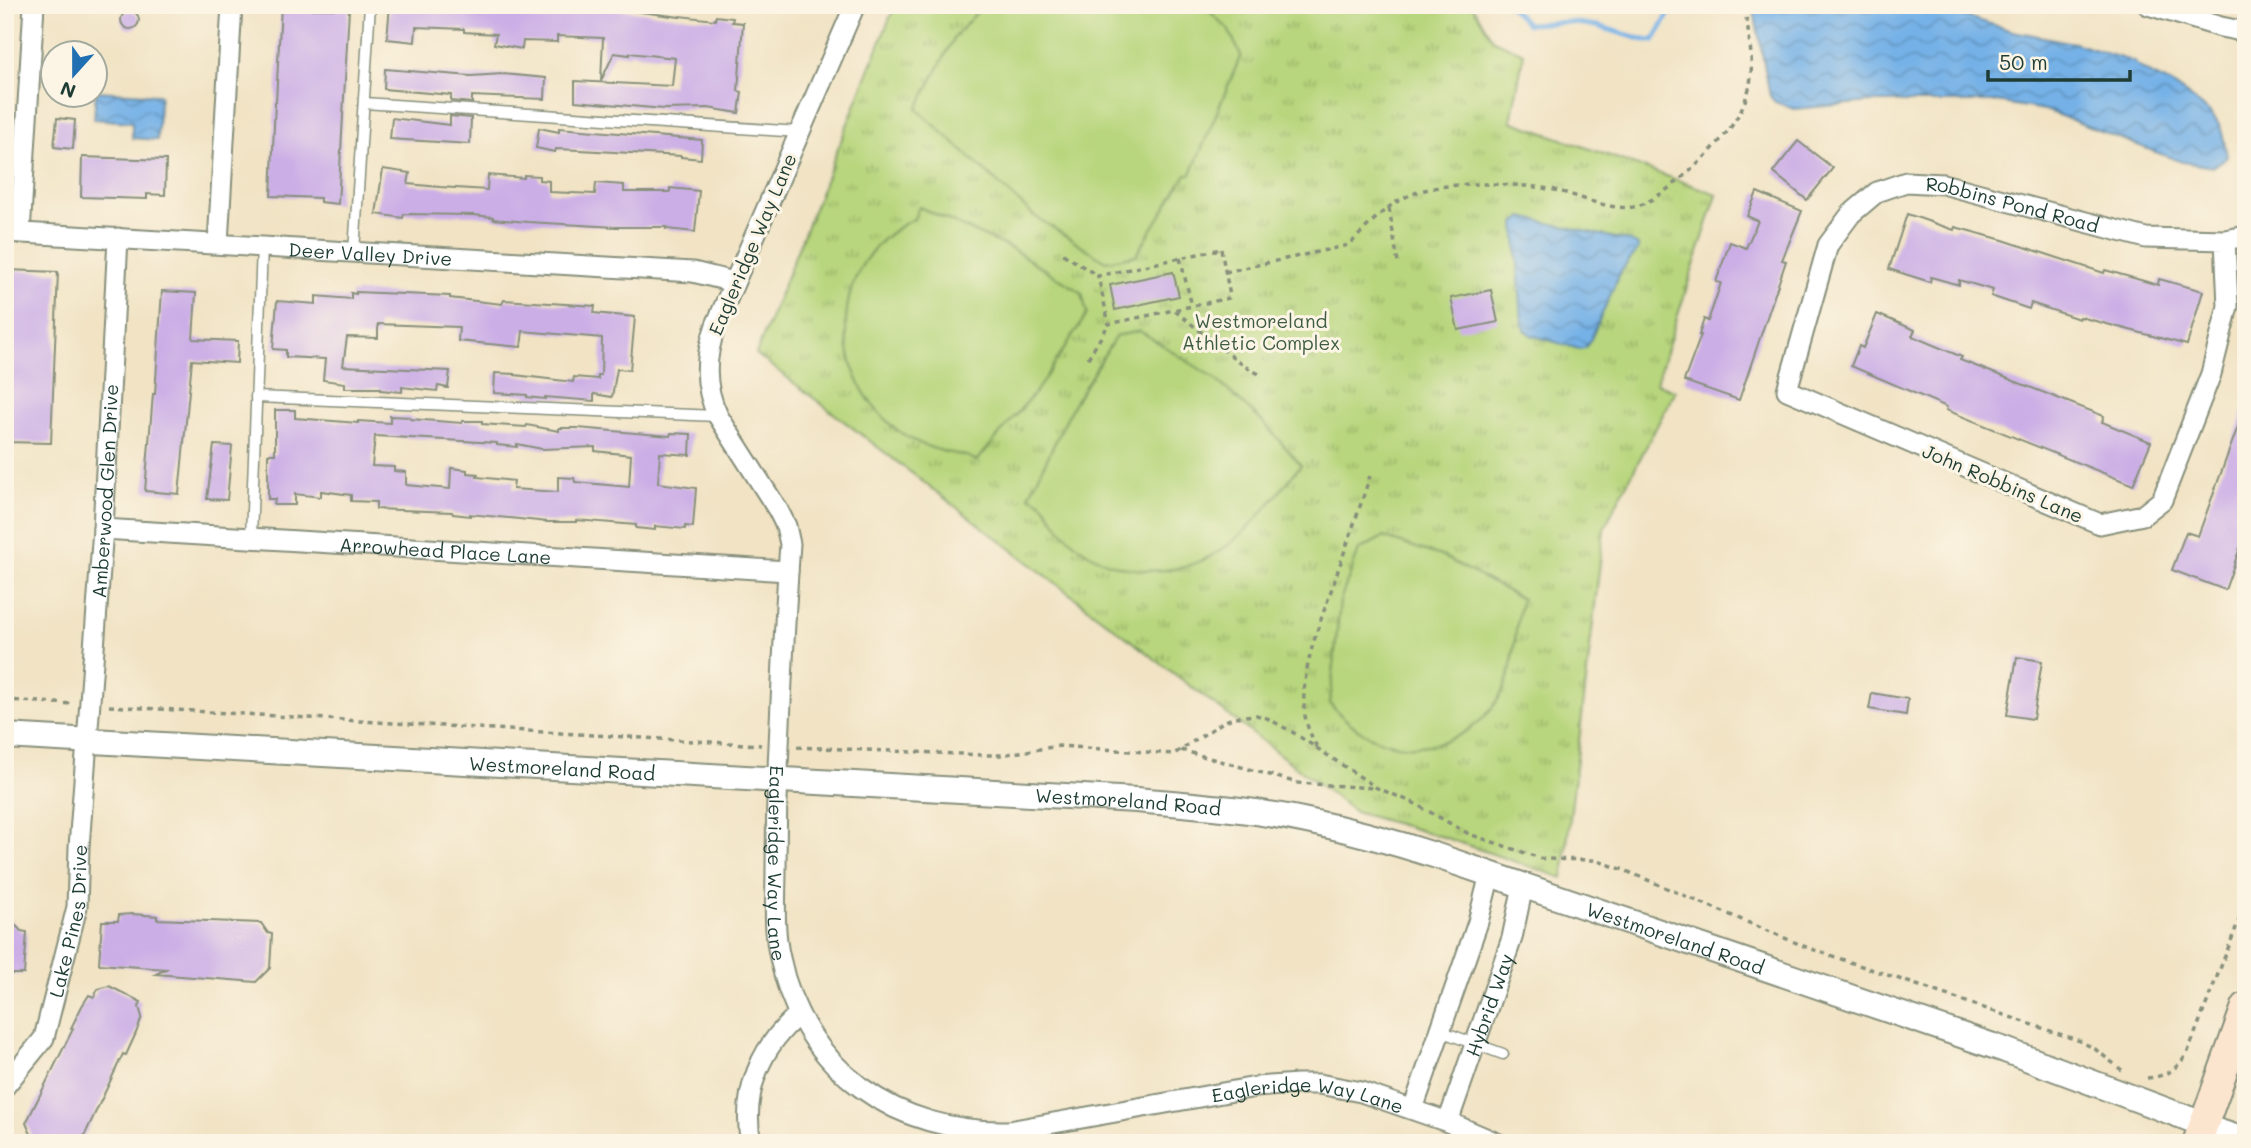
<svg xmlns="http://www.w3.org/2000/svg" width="2251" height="1148" font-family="Mali,sans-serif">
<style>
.grass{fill:url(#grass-tufts);stroke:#6c8a58;stroke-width:2}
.pitch{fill:#b8d67d;stroke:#6c8a58;stroke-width:2}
.water{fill:url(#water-waves);stroke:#4a778e;stroke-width:2}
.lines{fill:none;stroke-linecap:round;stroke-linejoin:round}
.stream{stroke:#75b1e7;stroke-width:5}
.building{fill:#cbaee6;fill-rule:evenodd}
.service-casing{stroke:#88907c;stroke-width:13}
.minor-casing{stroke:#88907c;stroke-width:23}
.tertiary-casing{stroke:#88907c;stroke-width:28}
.secondary-casing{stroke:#88907c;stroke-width:32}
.path{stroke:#88907c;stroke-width:3.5;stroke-dasharray:5 5;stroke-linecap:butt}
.service{stroke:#fff;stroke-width:10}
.minor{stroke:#fff;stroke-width:19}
.tertiary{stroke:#fff;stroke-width:24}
.secondary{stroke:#fce5cf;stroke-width:28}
.labels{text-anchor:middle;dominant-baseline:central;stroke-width:6;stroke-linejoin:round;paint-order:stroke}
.street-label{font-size:19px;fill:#1f3d34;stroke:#fcf5e5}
.park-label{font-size:19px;fill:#3e5c43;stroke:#fcf5e5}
</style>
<defs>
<pattern id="grass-tufts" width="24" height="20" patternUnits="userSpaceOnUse" patternTransform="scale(1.75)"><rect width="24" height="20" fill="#b8d67d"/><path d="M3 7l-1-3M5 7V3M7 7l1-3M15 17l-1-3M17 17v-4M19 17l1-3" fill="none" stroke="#95af67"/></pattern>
<pattern id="water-waves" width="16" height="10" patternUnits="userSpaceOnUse" patternTransform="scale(1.75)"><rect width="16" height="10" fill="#75b1e7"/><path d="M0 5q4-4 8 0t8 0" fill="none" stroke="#5f91bc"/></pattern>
</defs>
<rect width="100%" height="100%" fill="#fcf5e5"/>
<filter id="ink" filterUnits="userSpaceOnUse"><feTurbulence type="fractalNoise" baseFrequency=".0143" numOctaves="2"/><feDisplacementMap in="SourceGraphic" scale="14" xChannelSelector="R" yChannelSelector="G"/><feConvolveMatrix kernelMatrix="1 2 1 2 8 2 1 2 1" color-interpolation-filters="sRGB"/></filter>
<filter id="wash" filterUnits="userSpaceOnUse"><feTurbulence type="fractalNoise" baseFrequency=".00686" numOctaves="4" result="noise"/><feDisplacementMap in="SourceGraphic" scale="28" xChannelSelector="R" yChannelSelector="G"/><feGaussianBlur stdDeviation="1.57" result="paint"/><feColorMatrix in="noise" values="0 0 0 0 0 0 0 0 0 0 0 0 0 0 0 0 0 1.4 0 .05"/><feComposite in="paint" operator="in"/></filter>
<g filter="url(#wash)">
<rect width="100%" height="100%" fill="#f1e3c4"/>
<polygon class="grass" points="895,5 1472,5 1493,40 1524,53 1511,121 1717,194 1656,383 1675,391 1604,528 1563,878 1443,837 1355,812 756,354"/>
<g class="pitch">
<polygon points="983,5 1203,5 1228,29 1241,55 1191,174 1186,174 1136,255 1106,261 1033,215 917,109 954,38"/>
<path d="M 919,207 L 1012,249 L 1082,293 L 1087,314 L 1037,390 L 977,461 C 965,453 955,455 942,451 C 923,446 904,437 890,424 C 825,365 831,258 914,219 Z"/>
<path d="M 1140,331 L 1214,378 L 1263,422 L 1301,465 C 1259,516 1221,576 1145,570 C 1124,569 1103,563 1085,551 C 1073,543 1063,533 1055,521 C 1051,516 1047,508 1043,504 C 1039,500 1033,498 1029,496 L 1073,405 L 1116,336 Z"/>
<path d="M 1383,537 L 1444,557 L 1522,599 C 1513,628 1517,660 1504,688 C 1481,740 1417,761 1367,735 C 1353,727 1341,716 1330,704 L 1340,601 L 1359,550 Z"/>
</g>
<g class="water">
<path d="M 1753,5 L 1928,5 L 2013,31 L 2074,43 L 2134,62 C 2142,72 2156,76 2167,82 C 2182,90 2211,110 2219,125 C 2224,135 2225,146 2227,157 L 2213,167 L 2182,162 L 2045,110 L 1996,102 L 1871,102 L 1794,109 L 1775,102 L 1770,96 Z"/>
<polygon points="96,91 160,95 157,140 132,138 132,122 94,119"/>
<polygon points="1523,217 1633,242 1638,245 1638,250 1621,271 1590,341 1585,348 1579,349 1531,335 1525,330 1522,322 1515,223"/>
</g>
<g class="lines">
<polyline class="stream" points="1509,5 1527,24 1569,22 1597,26 1648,41 1654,40 1674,5"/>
</g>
<g id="blocks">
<g class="building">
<polygon points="281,5 313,5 313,9 349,9 338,204 320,202 320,198 271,196 275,102 276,102"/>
<polygon points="390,5 507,5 535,10 536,5 595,6 680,17 680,16 715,20 716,16 733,18 732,22 743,23 738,91 742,92 739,113 708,108 664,109 575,101 575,81 672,86 675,58 630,53 630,55 614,53 601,81 603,38 557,36 557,42 523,41 522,49 494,44 496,34 464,32 464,29 416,27 415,42 387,39"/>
<circle cx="130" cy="20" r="9"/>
<polygon points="385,69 471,76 503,74 546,78 545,99 472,96 472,103 451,101 451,95 384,89"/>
<polygon points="450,116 471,118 470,144 390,139 392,118 450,125"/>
<polygon points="57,118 75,120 73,149 54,147"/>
<polygon points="539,128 559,132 559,128 702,140 701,159 681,157 681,156 580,150 556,149 555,152 536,148"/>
<polygon points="1798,141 1833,168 1807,200 1773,172"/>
<polygon points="82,157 166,160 165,195 147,194 147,199 81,197"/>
<polygon points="383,169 410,173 408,184 440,187 487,190 488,175 524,178 524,175 539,176 539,180 549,181 549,192 595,194 596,183 624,185 624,192 670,192 670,188 699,191 695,232 666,229 667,227 616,227 528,222 493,219 493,217 473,215 404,214 403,218 376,214"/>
<polygon points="1757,192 1802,211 1782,260 1786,261 1739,400 1684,381 1701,335 1699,335 1704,319 1708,321 1721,283 1716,282 1730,242 1746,248 1758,221 1747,216"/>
<polygon points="1907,214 1954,230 1955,227 2003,240 2104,273 2105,270 2158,285 2159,279 2203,291 2187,345 2080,317 2079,319 2031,303 2029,309 1991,296 1993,290 1959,280 1959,285 1931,277 1930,282 1889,269"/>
<polygon points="7,270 58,272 51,443 5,442"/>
<polygon points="1173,272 1179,296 1115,310 1110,285"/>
<polygon points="1491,290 1498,322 1458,330 1451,298"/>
<polygon points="162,291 196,293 193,339 238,341 237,363 192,360 179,494 145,491 153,394 155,394"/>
<polygon points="356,292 450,296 450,298 502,304 504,300 595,306 594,313 635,317 630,370 617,369 612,397 594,394 594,401 545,397 545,399 527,397 527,395 494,393 495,373 515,374 515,375 573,382 574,377 598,379 598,375 601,375 602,338 523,331 521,347 458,341 459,327 378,324 378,338 347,337 343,366 450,371 448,388 438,386 437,391 402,387 402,392 380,390 380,388 345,388 345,383 323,380 325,359 286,357 286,350 273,349 277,301 316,304 316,296 351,299 351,293 356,294"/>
<polygon points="1877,314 1915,330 1912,336 1962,357 1960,360 2104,416 2102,422 2151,442 2133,485 1946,410 1947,407 1851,366 1859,346 1863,348"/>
<path d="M 275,410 L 295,410 L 295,418 L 358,423 L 358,421 L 390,423 L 390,416 L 410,417 L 410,419 L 462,423 L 462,421 L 482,421 L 482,424 L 526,427 L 527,425 L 559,431 L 559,428 L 578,428 L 670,436 L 671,433 L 691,434 L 690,455 L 660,453 L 658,483 L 696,488 L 693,527 L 685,526 L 685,529 L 655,526 L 655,530 L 636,528 L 636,525 L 576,520 L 576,522 L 548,522 L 470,514 L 470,516 L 453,514 L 452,512 L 376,509 L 376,502 L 351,501 L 351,495 L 321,491 L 321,497 L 295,494 L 295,505 L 274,505 L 275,499 L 268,499 L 268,454 L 275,454 ZM 375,436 L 497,443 L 497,445 L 517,447 L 517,444 L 542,449 L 595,447 L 595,451 L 631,455 L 629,487 L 575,482 L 574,478 L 558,477 L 558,492 L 513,489 L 514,481 L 477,477 L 478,474 L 467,473 L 467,470 L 451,468 L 450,489 L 406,485 L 406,472 L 394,471 L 394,467 L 372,466 Z"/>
<polygon points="2244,410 2246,411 2246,546 2241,545 2225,590 2172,570 2186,532 2198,536"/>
<polygon points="214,445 232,446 227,500 207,499"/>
<polygon points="2017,657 2042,661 2033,719 2007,715"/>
<polygon points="1872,693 1908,699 1906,715 1869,709"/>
<polygon points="5,914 21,931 27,932 24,974 5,974"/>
<polygon points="132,914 157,916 157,919 261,923 268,933 272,934 270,968 256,982 156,974 166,969 99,964 102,921 118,921 119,915"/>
<polygon points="109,986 141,1002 139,1007 142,1017 136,1033 126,1055 123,1054 81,1143 40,1143 30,1138 31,1134 26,1123 73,1029 71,1028 82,1006 89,995 94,997 98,989"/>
</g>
</g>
</g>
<g filter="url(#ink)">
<use href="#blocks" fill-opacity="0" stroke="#88907c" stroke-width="2"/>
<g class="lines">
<defs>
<g id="service">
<polyline points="364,103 800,132"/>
<polyline points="354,252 370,5"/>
<polyline points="256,397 717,416"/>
<polyline points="251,538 262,246"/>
<polyline points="1440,1031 1503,1054"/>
</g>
<g id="minor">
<path id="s1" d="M 855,5 L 716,325 C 705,356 703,385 718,416 L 778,510 L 786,526 L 790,544 C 785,611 782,678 779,746 C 777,786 776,827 776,868 C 776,898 773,929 780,958 C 803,1070 897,1134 1009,1131 L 1256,1087 L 1298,1084 L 1319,1084 L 1361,1092 L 1448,1122 L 1497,1143"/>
<polyline points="2148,5 2221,27 2246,32"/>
<path id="s2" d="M 5,232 L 693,272 L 734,282"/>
<polyline points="20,233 34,5"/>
<path id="s3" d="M 2225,240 L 2228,306 L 2211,374 L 2162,500 L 2143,515 L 2100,524 L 1787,390 L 1828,245 L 1851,214 L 1877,192 L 1906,182 L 1943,184 L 2146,238 L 2225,240 L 2246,236"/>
<polyline points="218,243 232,5"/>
<path id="s4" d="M 103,529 L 788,571"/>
<path id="s5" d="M 5,1086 L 44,1038 L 77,907 L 79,847 L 103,529 L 118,238"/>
<polyline points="1413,1109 1478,922 1490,874"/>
<path id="s6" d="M 1448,1122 L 1512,938 L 1523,886"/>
<polyline points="2203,1124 2246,1138"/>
<path d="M 751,1143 C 741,1092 761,1046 799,1014"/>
</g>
<g id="tertiary">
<path id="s7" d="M 5,736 L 1136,800 C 1193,805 1251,809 1307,821 C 1351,830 1394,842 1437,856 L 2005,1050 L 2203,1124"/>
</g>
<polyline id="secondary" points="2197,1143 2246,1007"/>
</defs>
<use href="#service" class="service-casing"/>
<use href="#minor" class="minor-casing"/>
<use href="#tertiary" class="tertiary-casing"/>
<use href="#secondary" class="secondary-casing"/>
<g class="path">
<polyline points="1389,208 1398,263"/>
<polygon points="1221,249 1230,296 1229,298 1109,324 1098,276"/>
<polyline points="1063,254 1098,276"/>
<polyline points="1180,258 1192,306"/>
<path d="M 1225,272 L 1345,246 L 1351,243 C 1368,226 1386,205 1408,196 C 1443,179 1517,183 1555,190 C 1580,196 1606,210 1633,207 C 1659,203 1711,154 1727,132 C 1737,120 1747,100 1750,84 C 1754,60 1748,30 1744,5"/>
<polyline points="1175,311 1244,366 1263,376"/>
<polyline points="1088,358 1109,324"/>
<polyline points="5,700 73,704"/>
<polyline points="109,706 761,745"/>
<polyline points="797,747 983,755 1001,755 1059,746 1174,754 1223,722 1235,717 1256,715 1267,718 1294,733 1377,788 1412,802 1469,834 1543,859 1595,860 1624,870 1806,947 2080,1041 2095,1049 2123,1071"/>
<path d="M 1317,747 C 1310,734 1305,723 1304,707 C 1302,666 1319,626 1332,588 C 1345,550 1358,513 1370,476"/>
<polyline points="1181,750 1298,783 1374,788"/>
<path d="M 2147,1078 C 2165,1077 2177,1069 2187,1054 L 2246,902"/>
</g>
<use href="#service" class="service"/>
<use href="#minor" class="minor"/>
<use href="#tertiary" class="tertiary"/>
<use href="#secondary" class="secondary"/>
</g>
</g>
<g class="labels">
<g class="street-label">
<text stroke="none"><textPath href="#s3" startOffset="1043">Robbins Pond Road</textPath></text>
<text transform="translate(752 244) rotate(-67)">Eagleridge Way Lane</text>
<text stroke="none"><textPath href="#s2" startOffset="366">Deer Valley Drive</textPath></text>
<text transform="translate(2003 483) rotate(23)">John Robbins Lane</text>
<text stroke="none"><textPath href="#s5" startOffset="614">Amberwood Glen Drive</textPath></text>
<text stroke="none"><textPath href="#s4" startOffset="343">Arrowhead Place Lane</textPath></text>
<text stroke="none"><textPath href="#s7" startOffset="558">Westmoreland Road</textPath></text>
<text stroke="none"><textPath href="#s7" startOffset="1125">Westmoreland Road</textPath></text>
<text stroke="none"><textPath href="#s1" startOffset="910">Eagleridge Way Lane</textPath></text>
<text stroke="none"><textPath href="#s5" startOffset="182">Lake Pines Drive</textPath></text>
<text stroke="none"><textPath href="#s7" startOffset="1692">Westmoreland Road</textPath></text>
<text stroke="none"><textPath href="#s6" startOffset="124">Hybrid Way</textPath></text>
<text stroke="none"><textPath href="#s1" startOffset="1622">Eagleridge Way Lane</textPath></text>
</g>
<g class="park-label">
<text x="1261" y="320">Westmoreland<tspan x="1261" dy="22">Athletic Complex</tspan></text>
</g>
</g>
<rect width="2251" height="1148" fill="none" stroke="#fcf5e5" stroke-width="28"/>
<g transform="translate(74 74) rotate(201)"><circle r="33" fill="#fcf5e5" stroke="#a4ab9e" stroke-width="2"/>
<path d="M0-5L12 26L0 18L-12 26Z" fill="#1f6fb2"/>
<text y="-10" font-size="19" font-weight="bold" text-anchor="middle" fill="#1f3d34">N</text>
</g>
<path d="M1988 70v10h142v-10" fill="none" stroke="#1f3d34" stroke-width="3.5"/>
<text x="1999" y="70" font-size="21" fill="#1f3d34" stroke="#fcf5e5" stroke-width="5" paint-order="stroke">50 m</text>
</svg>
